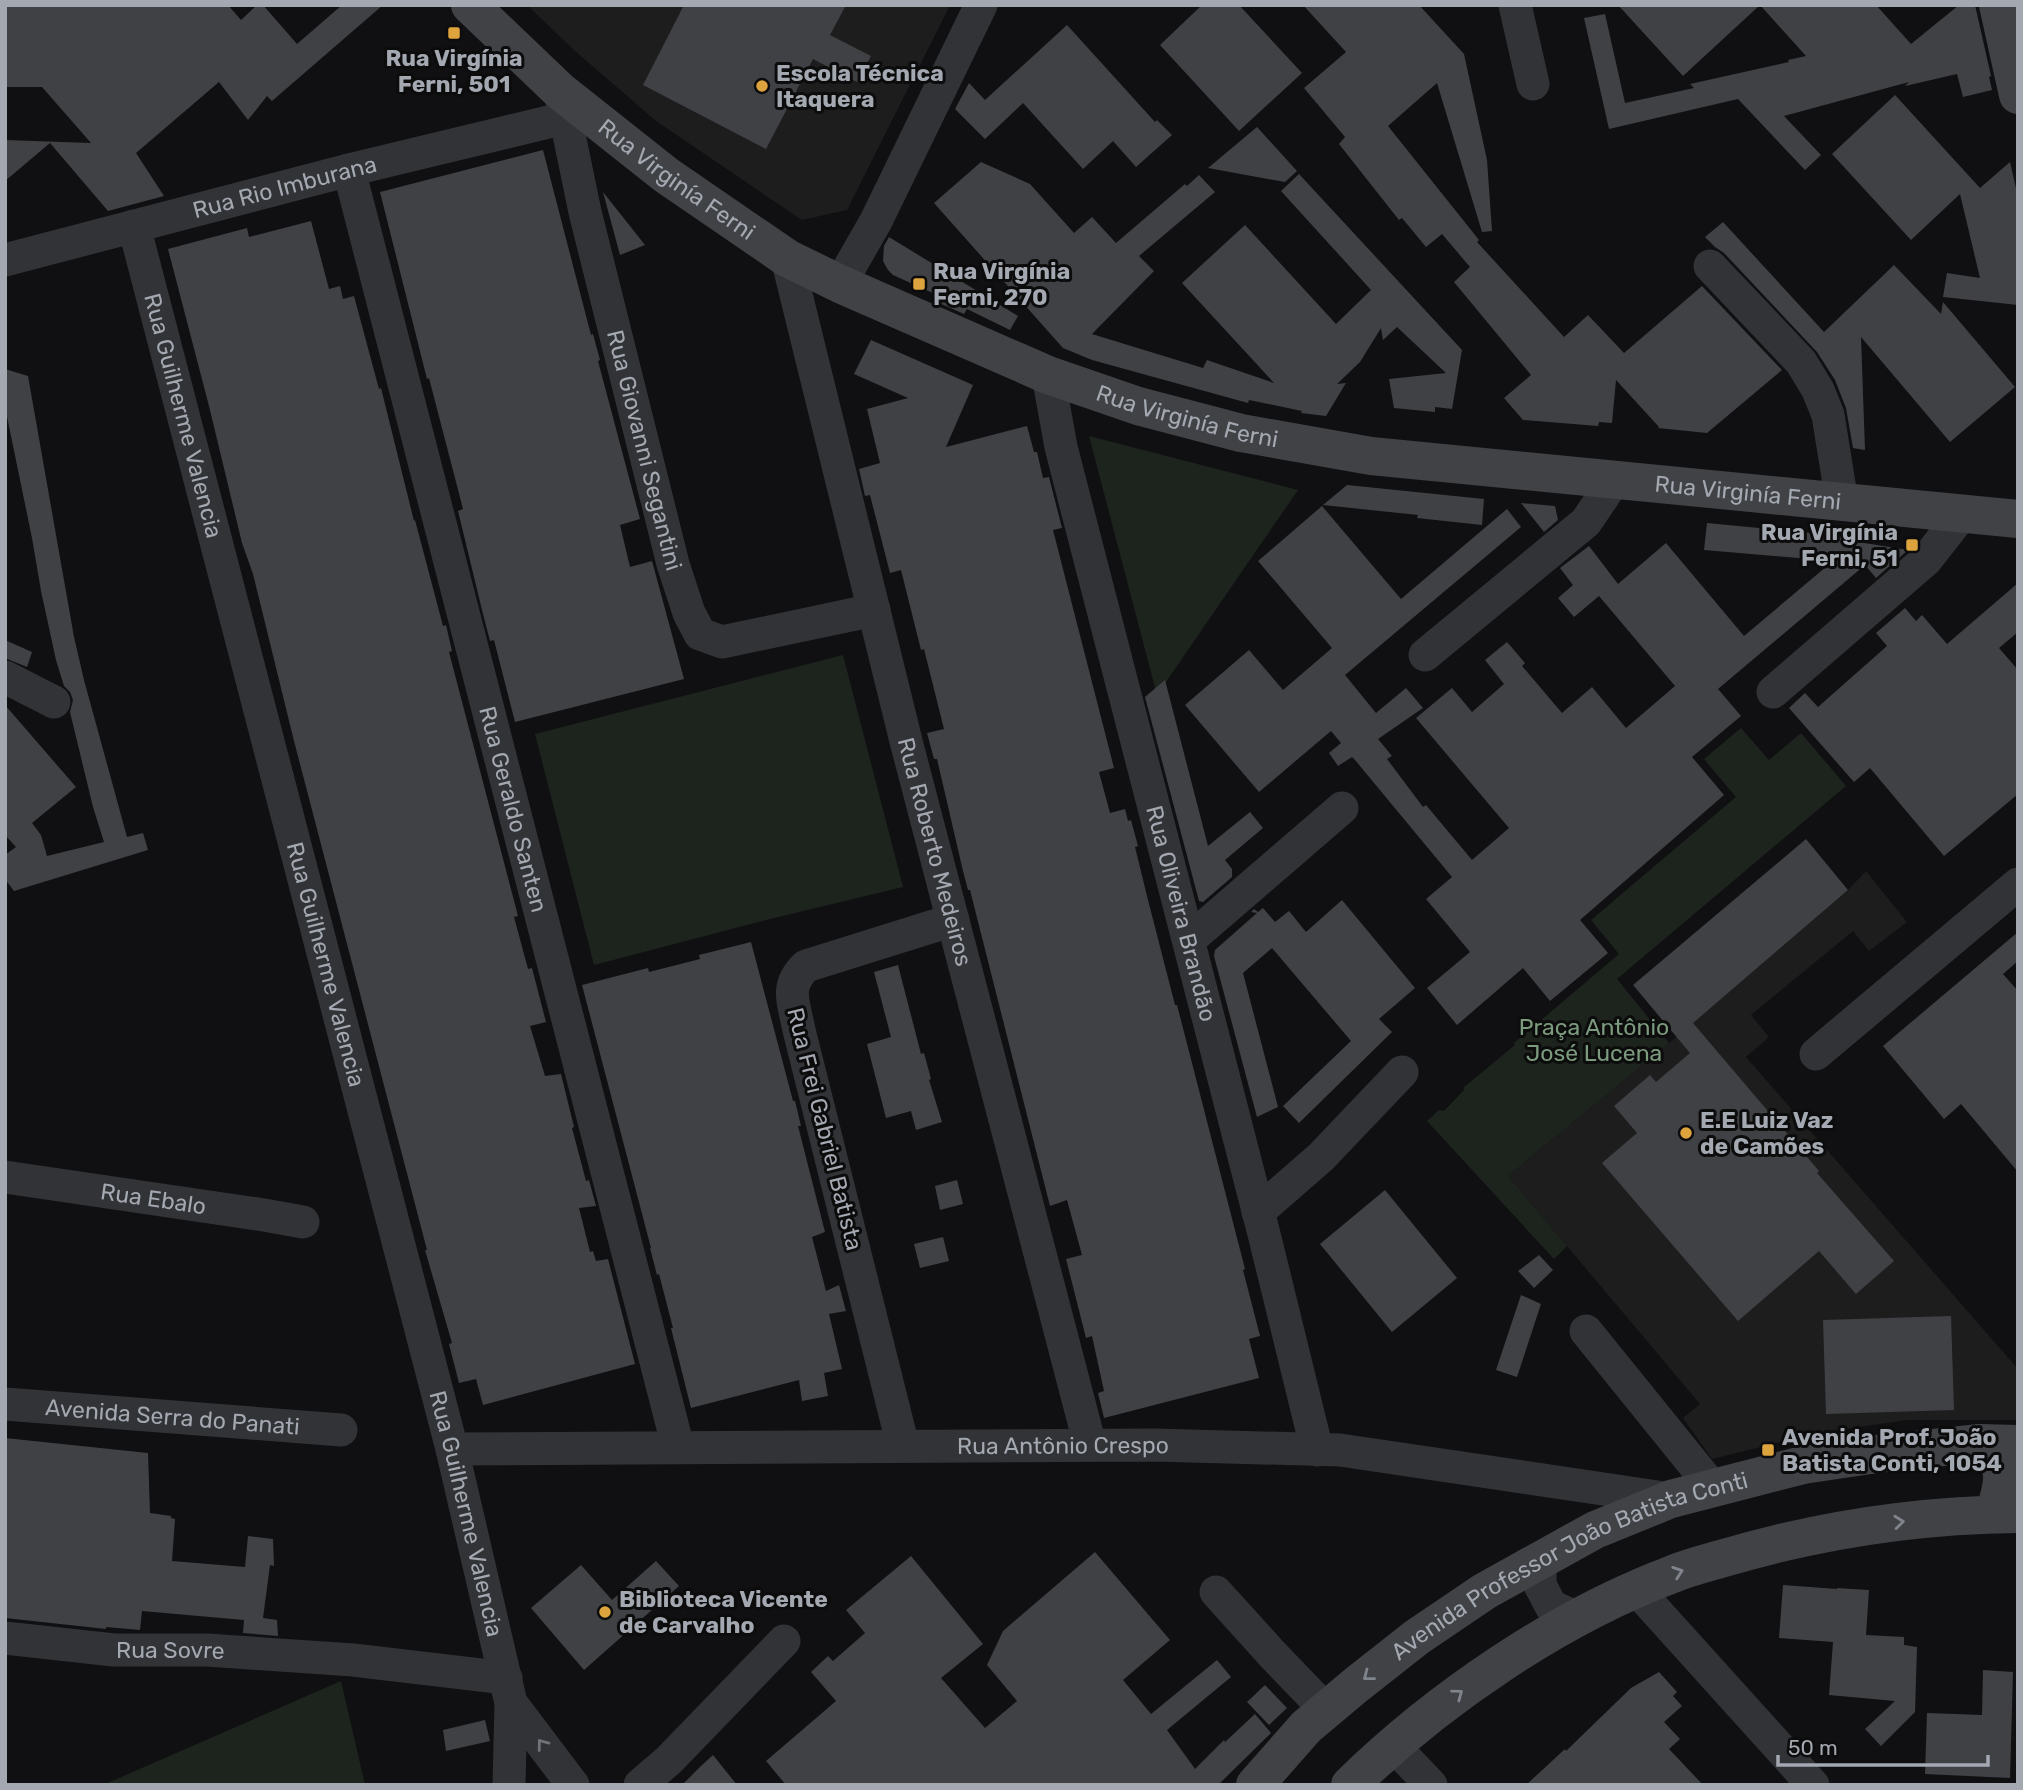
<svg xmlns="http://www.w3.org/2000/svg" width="2023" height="1790" font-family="Rubik,sans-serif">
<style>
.built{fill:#1d1d1e}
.green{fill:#1d241e}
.building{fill:#404145}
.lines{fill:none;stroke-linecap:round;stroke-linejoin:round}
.street{stroke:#323336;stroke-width:33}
.secondary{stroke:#404246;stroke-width:38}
.oneway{stroke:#80848c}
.oneway2{stroke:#70737a}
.poi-dot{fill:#dda33d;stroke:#0c0c0d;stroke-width:2.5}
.labels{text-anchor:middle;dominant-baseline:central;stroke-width:6;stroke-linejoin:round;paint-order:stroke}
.poi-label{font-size:23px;font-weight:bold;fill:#a3a8b1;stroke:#0c0c0d;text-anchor:start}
.street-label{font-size:23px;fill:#a3a8b1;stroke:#0c0c0d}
.park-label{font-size:23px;fill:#7c9a7d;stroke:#0c0c0d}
</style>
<rect width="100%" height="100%" fill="#101012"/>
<g class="built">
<polygon points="527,5 950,5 847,210 802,220 656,121 575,51"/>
<polygon points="1866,871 1907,922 1869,951 1853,931 1751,1015 1769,1037 1746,1057 2018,1369 2018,1420 1907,1420 1817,1433 1712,1459 1683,1418 1700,1404 1508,1176 1676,1037 1848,890"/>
</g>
<g class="green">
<polygon points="1089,436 1298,490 1157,695"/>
<polygon points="843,655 903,887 770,919 594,965 535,734"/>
<polygon points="1741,728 1769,760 1801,733 1846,786 1617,979 1669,1043 1508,1176 1567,1246 1554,1259 1427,1121 1439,1110 1444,1111 1465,1089 1463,1088 1515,1045 1514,1043 1619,954 1591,920 1736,797 1704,759"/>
<polygon points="341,1681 365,1785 103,1785"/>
</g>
<g class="building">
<polygon points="5,5 228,5 241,20 257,5 263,5 297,44 342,5 383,5 272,101 267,96 248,120 219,82 136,153 164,196 108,211 50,143 5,181 5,140 91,143 42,87 5,87"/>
<polygon points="684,5 846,5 830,35 871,56 857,82 813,59 766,149 643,85"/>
<polygon points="1202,5 1239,5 1302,73 1239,131 1160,45"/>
<polygon points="1303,5 1419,5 1464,54 1487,160 1492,231 1482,232 1437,83 1388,126 1479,240 1477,242 1564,337 1588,315 1624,353 1702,286 1782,370 1707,433 1658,428 1659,427 1616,380 1612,423 1599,422 1598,426 1523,420 1504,398 1531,375 1454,282 1470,267 1442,234 1426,247 1402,218 1399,220 1339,144 1345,137 1304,88 1346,52"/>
<polygon points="1618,5 1876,5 1911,44 1959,5 1975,5 1991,76 1989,77 1992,90 1963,97 1957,74 1905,86 1909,82 1784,116 1821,155 1805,170 1738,99 1609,129 1584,18 1605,14 1625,103 1694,88 1690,84 1789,62 1788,60 1806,56 1760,5 1683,76"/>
<polygon points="1067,25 1155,122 1157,120 1172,135 1136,167 1113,141 1083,169 1023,103 985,139 955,109 969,83 985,100"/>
<polygon points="1895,95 1980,188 2010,162 2018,197 2018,305 1943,297 1947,273 1980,278 1960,194 1911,240 1832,154"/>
<polygon points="1257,127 1297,171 1285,182 1208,168"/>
<polygon points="543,150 584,308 591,335 593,334 600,360 598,361 640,519 620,525 630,567 652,561 684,679 515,722 494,640 490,641 483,614 458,511 463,509 429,378 427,379 380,192"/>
<polygon points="981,162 1030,184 1074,233 1092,217 1116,243 1185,184 1187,186 1199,175 1215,192 1139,256 1154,271 1092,334 1203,368 1207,360 1274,383 1182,283 1245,225 1336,324 1371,290 1281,191 1299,174 1462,350 1452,409 1435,407 1435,412 1394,408 1389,379 1446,373 1397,327 1383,340 1381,328 1360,362 1337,384 1346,383 1326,416 1301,413 1302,411 1249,400 1248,403 1092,360 1063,348 934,203"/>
<polygon points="603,192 645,245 620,255"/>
<polygon points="311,221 329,289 340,286 343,299 354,296 379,389 381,388 414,521 415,520 443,626 446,625 452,651 449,652 518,916 514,917 528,969 532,968 546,1022 530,1026 545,1076 561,1074 574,1127 572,1128 586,1181 589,1180 596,1206 579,1208 590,1252 593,1251 596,1261 608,1259 635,1364 483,1405 476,1379 459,1383 449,1344 452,1343 425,1250 427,1250 294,741 253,574 242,543 209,406 168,249 247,228 249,237"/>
<polygon points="1723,222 1824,332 1894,265 1941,314 1943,302 2015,387 1950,442 1861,337 1865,450 1853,448 1846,408 1835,380 1817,352 1724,253 1715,247 1705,237"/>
<polygon points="889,237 1018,316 1010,330 967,309 964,314 932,300 935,294 893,275 888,270 883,261 884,246"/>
<polygon points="871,340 973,385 946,447 1027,426 1034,452 1037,452 1043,478 1049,477 1062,528 1053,530 1114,768 1099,772 1110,813 1125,809 1128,821 1131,820 1138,846 1135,847 1148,900 1175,1005 1177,1005 1184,1032 1245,1269 1243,1270 1260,1336 1249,1339 1259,1378 1104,1418 1098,1393 1104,1391 1092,1336 1086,1338 1066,1259 1082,1255 1067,1200 1050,1206 970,890 968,890 963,871 937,759 934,759 927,733 944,729 924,649 921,650 901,570 890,573 870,495 865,496 859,469 880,463 867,409 908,398 854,374"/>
<polygon points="5,369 28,376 74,637 84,680 127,837 143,833 148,850 14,891 5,879 5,855 16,847 5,835 5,705 76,787 32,823 41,835 47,856 104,842 93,807 70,712 73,700 70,692 64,686 56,660 41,591 32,538 5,407"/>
<polygon points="1347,485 1484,499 1482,525 1417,518 1418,515 1323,505"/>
<polygon points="1521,503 1555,506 1558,520 1544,532"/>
<polygon points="1322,506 1401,599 1507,509 1521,527 1345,675 1376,713 1406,688 1423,708 1378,739 1392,756 1387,759 1423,807 1426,805 1472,860 1509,828 1416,718 1452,688 1472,712 1504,684 1485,660 1507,642 1525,663 1522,666 1562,713 1592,687 1626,728 1675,686 1599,596 1574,617 1558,598 1573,585 1560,568 1589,546 1618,584 1666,543 1744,636 1833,561 1704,550 1707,523 1854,537 1852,541 1908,550 1876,578 1865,565 1718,689 1741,716 1692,757 1724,795 1580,920 1608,953 1550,1001 1523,968 1457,1025 1427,988 1470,952 1426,899 1452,877 1355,760 1352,757 1338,766 1329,753 1341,743 1331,731 1259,792 1185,705 1249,650 1283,690 1332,648 1258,561"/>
<polygon points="2018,583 2018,632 1999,648 2018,670 2018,794 1944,856 1870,768 1854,782 1789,708 1805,693 1818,707 1887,646 1876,633 1905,608 1916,621 1922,615 1947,644"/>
<polygon points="5,640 32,652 27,667 5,658"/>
<polygon points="1165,680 1208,846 1250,812 1263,828 1225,860 1232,869 1232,877 1203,902 1199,901 1145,697"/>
<polygon points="1806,839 1848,890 1693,1023 1819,1171 1817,1173 1894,1261 1856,1294 1819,1251 1738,1321 1602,1163 1637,1133 1614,1106 1650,1075 1656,1082 1690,1053 1633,985"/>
<polygon points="1342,900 1415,988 1379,1019 1392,1032 1299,1123 1283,1106 1351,1041 1272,948 1243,973 1278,1107 1257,1117 1214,956 1215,950 1257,913 1251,912 1254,909 1258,912 1263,908 1275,922 1289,911 1306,932"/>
<polygon points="2018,932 2018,961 2003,974 2018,991 2018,1172 1961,1104 1944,1119 1883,1046"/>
<polygon points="751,942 793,1101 795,1101 801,1126 798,1126 825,1232 812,1237 826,1291 839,1285 846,1311 829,1314 842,1369 824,1373 828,1396 802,1401 799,1380 691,1408 671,1328 673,1328 659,1274 657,1275 650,1248 651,1248 582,985 648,968 649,972 700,959 699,955"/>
<polygon points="898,965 921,1054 924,1053 931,1079 929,1080 942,1122 916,1130 911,1111 886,1118 867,1044 891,1037 874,972"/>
<polygon points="957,1180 963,1204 940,1210 935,1186"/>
<polygon points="1385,1190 1457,1278 1392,1332 1320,1244"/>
<polygon points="943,1237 949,1261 920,1268 914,1244"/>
<polygon points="1539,1255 1553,1270 1534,1288 1518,1271"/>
<polygon points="1521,1295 1541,1304 1517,1377 1496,1370"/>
<polygon points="1951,1316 1954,1410 1826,1414 1823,1320"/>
<polygon points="5,1438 148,1453 150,1513 171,1516 171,1518 175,1519 172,1561 245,1567 248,1536 273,1539 274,1566 270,1565 263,1618 277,1620 278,1636 243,1633 244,1620 142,1611 140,1630 106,1627 106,1629 5,1618"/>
<polygon points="1095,1552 1170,1640 1123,1680 1151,1714 1217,1660 1231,1677 1167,1730 1195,1769 1224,1740 1225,1742 1255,1714 1271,1733 1218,1785 786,1785 766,1761 836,1701 811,1672 828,1656 833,1661 865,1633 846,1610 911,1556 983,1644 941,1678 985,1728 1017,1701 987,1665 1003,1631"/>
<polygon points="656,1561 679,1586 584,1670 531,1608 581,1565 612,1600"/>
<polygon points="1783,1585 1837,1589 1837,1588 1869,1590 1866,1635 1904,1637 1904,1645 1917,1647 1915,1712 1881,1746 1865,1729 1895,1701 1829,1695 1833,1642 1779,1638"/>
<polygon points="1983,1670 2013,1672 2010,1778 1925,1774 1927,1713 1982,1715"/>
<polygon points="1659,1672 1677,1692 1673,1696 1682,1706 1664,1722 1680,1739 1669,1749 1703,1785 1526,1785 1565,1749 1566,1751 1631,1688"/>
<polygon points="1265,1685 1287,1708 1269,1725 1247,1702"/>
<polygon points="485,1720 490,1741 446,1751 443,1730"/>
<polygon points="713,1755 737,1785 682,1785 701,1766"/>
</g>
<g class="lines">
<g class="street">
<polyline points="1515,5 1533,84"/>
<path id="s1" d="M 560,91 L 585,212 L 673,564 L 689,613 L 700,634 L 722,642 L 874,610"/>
<path id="s2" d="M 349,170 C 457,596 569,1021 678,1447"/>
<path id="s3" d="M 134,226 L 452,1449 L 511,1703 L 509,1785"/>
<path id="s4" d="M 787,258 L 907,745 L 1090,1445"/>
<path id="s5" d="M 5,260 L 349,170 L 565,118"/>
<polyline points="1710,266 1801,362 1818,390 1828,415 1842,502"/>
<polyline points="840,284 876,221 981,5"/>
<path id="s6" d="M 1048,375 L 1061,447 L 1264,1234 L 1317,1450"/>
<polyline points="1425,655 1586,522 1615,479"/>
<polyline points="5,677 54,702"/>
<polyline points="1773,692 1926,560 1962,514"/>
<polyline points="1189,940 1342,808"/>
<polyline points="1816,1054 2018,884"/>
<path id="s7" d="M 5,1177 L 264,1215 L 303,1222"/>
<polyline points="1258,1212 1321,1157 1402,1072"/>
<polyline points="1586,1331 1713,1488"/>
<path id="s8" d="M 5,1404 L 341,1430"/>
<path d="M 903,1446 L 799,1030 C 794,1003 784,987 806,966 L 953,920"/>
<path id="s9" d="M 452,1449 L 1154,1445 L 1340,1450 L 1671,1499"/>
<polyline points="1540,1562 1540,1585 1551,1606 1578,1618"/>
<polyline points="1637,1590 1813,1785"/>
<polyline points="1216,1592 1273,1655 1326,1710"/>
<path id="s10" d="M 5,1638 L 114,1650 L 207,1650 L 353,1660 L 506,1678"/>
<polyline points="511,1703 573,1785"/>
<polyline points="1393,1745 1431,1785"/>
<polyline points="640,1785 669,1760 784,1641"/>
</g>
<g class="secondary">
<path id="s11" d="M 470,5 L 560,91 L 666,175 L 787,258 L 840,284 L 1048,375 L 1138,406 L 1241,433 L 1371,456 L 2018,519"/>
<polyline points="1998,5 2018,95"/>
<path d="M 1980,1443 C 2011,1462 2003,1485 1994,1514"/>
<path id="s12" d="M 1255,1785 L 1306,1727 L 1356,1685 L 1417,1637 L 1485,1591 L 1595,1530 L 1671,1499 L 1803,1465 L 1877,1454 L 1980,1443 L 2018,1444"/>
<path d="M 1350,1785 C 1438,1699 1558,1617 1673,1574 C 1689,1567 1707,1563 1724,1558 C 1819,1530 1918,1515 2018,1514"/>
</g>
</g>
<defs><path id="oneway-chevron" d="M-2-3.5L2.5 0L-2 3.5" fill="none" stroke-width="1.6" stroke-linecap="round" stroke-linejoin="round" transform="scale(1.75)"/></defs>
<g class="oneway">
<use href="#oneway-chevron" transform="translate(1899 1522) rotate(-6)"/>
<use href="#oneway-chevron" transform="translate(1678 1572) rotate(-19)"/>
<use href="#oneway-chevron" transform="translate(1368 1676) rotate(142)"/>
<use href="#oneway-chevron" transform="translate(1458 1694) rotate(-36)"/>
</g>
<use class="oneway2" href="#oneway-chevron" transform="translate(542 1744) rotate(-127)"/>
<g class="poi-dot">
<rect x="447" y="26" width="14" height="14" rx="3.5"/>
<circle cx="762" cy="86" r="7"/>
<rect x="912" y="277" width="14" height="14" rx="3.5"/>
<rect x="1905" y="538" width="14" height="14" rx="3.5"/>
<circle cx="1686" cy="1133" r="7"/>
<rect x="1761" y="1443" width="14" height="14" rx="3.5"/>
<circle cx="605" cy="1612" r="7"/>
</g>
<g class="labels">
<g class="poi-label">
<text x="454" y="58" text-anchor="middle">Rua Virgínia<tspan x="454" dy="26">Ferni, 501</tspan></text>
<text x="776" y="73">Escola Técnica<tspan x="776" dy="26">Itaquera</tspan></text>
<text x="933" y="271">Rua Virgínia<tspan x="933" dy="26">Ferni, 270</tspan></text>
<text x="1898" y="532" text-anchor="end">Rua Virgínia<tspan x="1898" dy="26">Ferni, 51</tspan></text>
<text x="1700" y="1120">E.E Luiz Vaz<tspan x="1700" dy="26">de Camões</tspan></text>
<text x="1782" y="1437">Avenida Prof. João<tspan x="1782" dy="26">Batista Conti, 1054</tspan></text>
<text x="619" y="1599">Biblioteca Vicente<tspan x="619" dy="26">de Carvalho</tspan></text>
</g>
<g class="street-label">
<text stroke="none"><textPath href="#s11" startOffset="271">Rua Virginía Ferni</textPath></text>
<text stroke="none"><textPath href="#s5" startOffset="289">Rua Rio Imburana</textPath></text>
<text stroke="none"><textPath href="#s3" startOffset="196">Rua Guilherme Valencia</textPath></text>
<text stroke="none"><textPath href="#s11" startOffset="838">Rua Virginía Ferni</textPath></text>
<text stroke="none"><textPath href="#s1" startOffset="369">Rua Giovanni Segantini</textPath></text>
<text stroke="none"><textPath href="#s11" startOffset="1405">Rua Virginía Ferni</textPath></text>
<text stroke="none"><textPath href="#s2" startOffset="660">Rua Geraldo Santen</textPath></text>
<text stroke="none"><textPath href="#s4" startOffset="612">Rua Roberto Medeiros</textPath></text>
<text stroke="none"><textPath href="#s6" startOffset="555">Rua Oliveira Brandão</textPath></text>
<text stroke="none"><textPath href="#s3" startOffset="763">Rua Guilherme Valencia</textPath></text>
<text transform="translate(825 1129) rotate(76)">Rua Frei Gabriel Batista</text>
<text stroke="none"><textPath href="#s7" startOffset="150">Rua Ebalo</textPath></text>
<text stroke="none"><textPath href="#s8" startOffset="168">Avenida Serra do Panati</textPath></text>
<text stroke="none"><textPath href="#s9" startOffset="611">Rua Antônio Crespo</textPath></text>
<text stroke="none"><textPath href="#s3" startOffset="1330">Rua Guilherme Valencia</textPath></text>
<text stroke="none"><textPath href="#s12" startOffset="390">Avenida Professor João Batista Conti</textPath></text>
<text stroke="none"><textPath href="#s10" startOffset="166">Rua Sovre</textPath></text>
</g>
<g class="park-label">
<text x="1594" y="1027">Praça Antônio<tspan x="1594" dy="26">José Lucena</tspan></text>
</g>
</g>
<rect width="2023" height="1790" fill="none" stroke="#a3a8b1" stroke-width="14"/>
<path d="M1778 1755v10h210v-10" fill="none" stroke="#a3a8b1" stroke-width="3.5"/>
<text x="1788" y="1755" font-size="21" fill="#a3a8b1" stroke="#0c0c0d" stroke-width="5" paint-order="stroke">50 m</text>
</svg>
